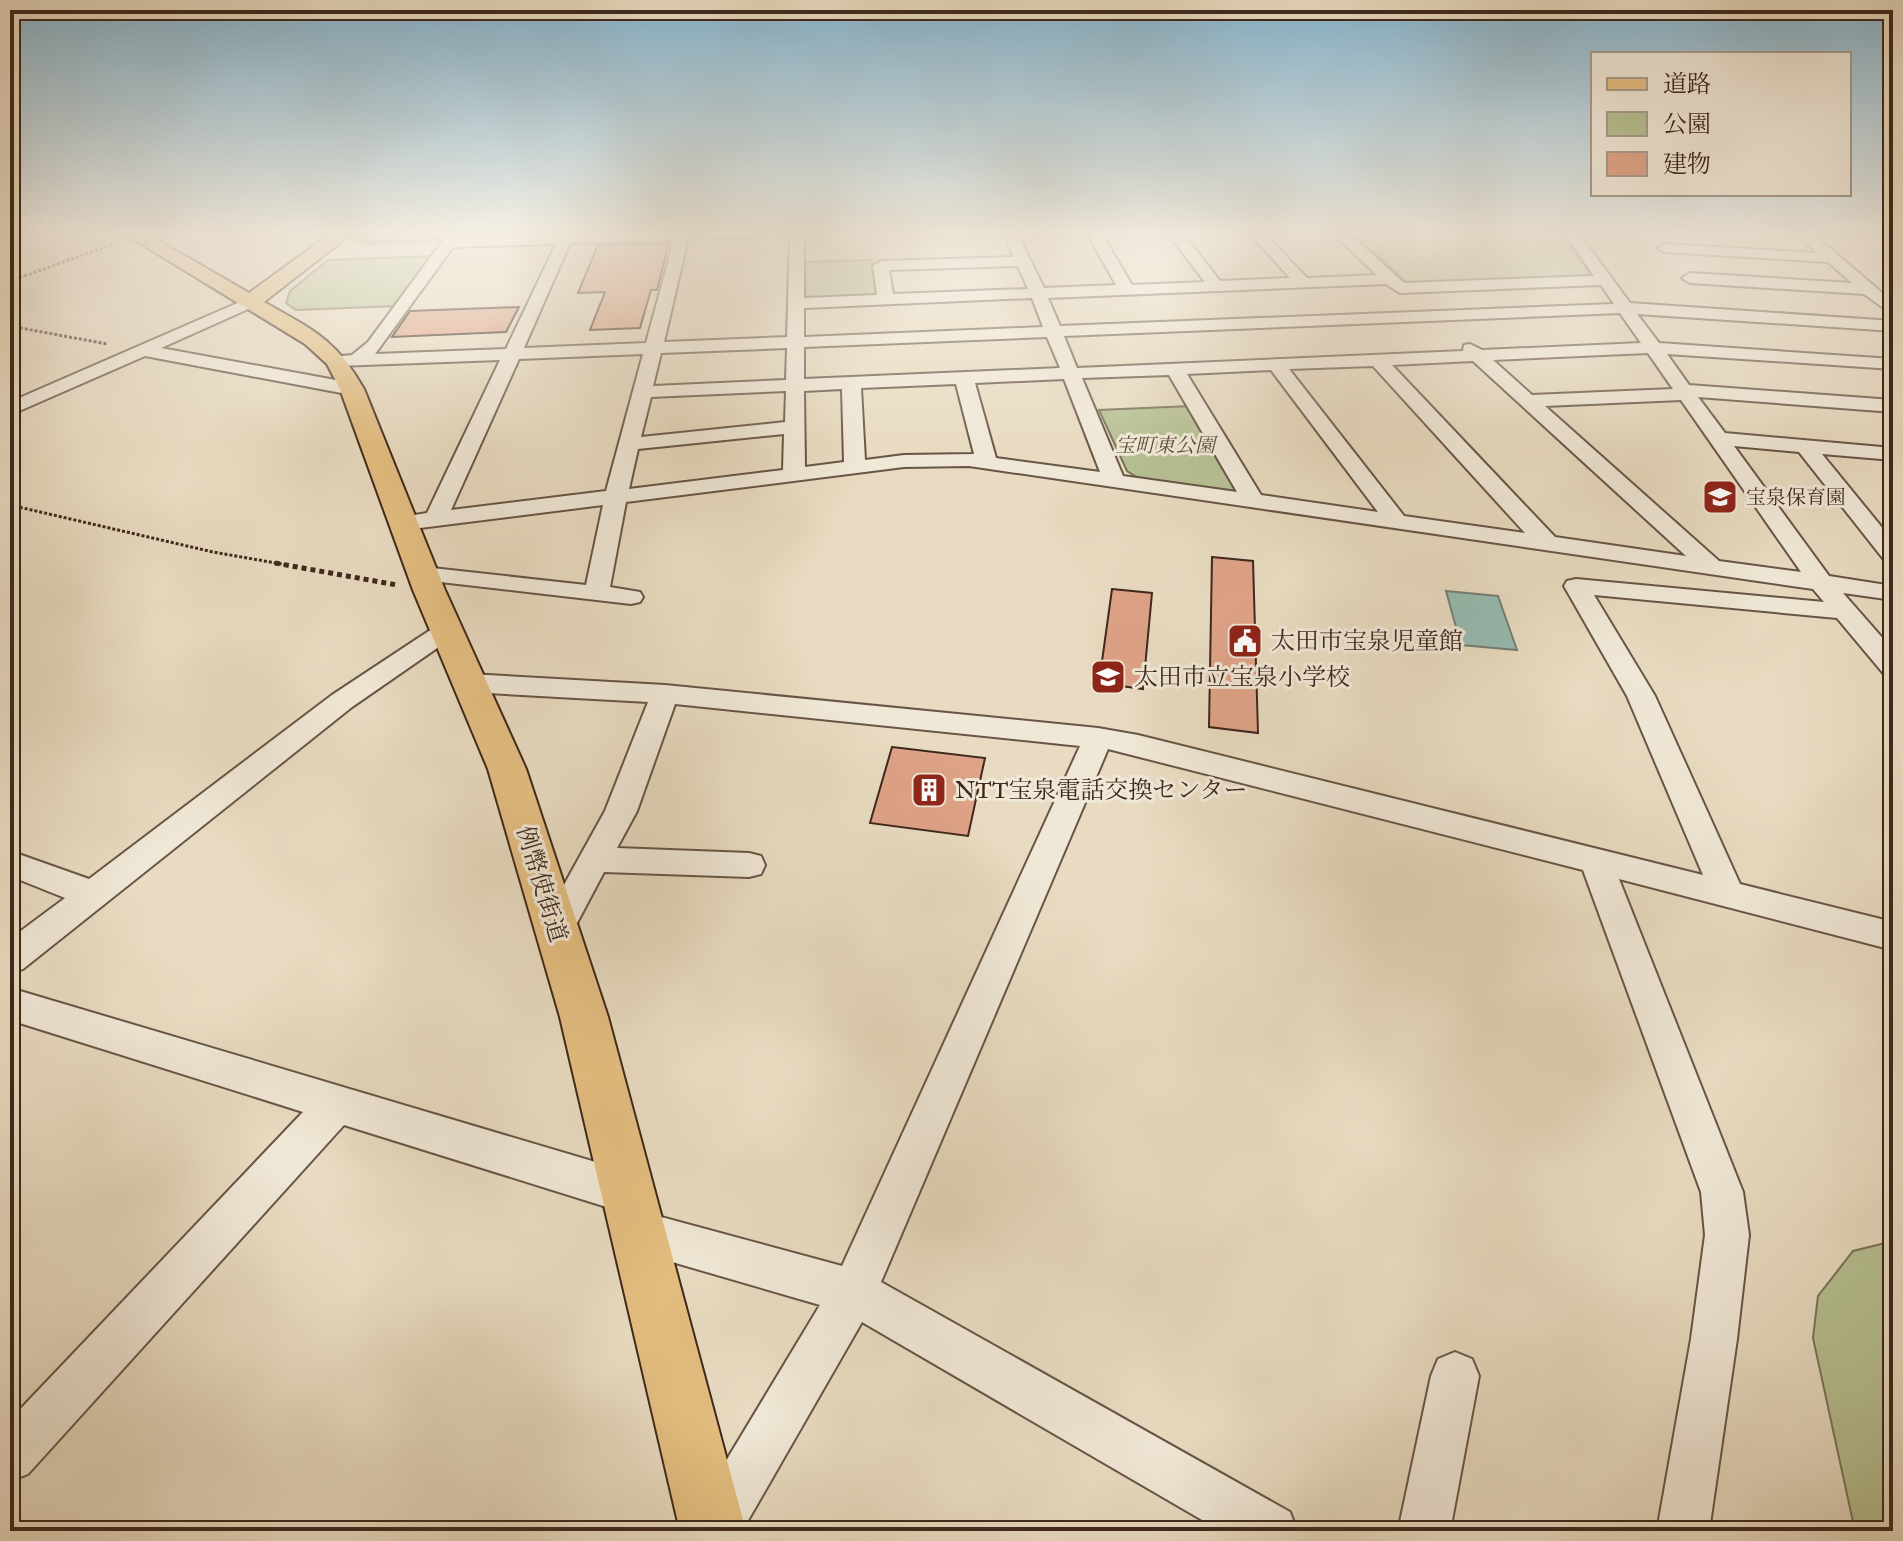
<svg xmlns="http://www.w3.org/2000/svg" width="1903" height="1541" font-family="'IM FELL Great Primer','Noto Serif JP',serif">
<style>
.green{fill:#b6c093;stroke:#7a7458;stroke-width:2}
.water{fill:#97bbb1;stroke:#738076;stroke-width:2}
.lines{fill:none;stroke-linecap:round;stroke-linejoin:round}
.stream{stroke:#738076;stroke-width:4}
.building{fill:#dfa388;stroke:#3e281d;stroke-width:2}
.minor-casing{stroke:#685546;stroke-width:4}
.major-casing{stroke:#3e281d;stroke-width:4}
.path-far1{stroke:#3e281d;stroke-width:3;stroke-dasharray:3 2;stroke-linecap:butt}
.path{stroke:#3e281d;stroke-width:5;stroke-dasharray:5 4;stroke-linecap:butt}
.minor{fill:#f0e8d7;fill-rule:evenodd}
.major{fill:#e4be80;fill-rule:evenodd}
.labels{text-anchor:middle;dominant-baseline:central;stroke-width:6;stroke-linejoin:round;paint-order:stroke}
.far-park-label{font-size:20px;font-style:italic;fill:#5c4e3a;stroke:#f0e8d7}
.far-poi-label{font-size:20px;fill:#3e281d;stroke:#f0e8d7;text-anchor:start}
.poi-label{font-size:24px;fill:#3e281d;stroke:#f0e8d7;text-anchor:start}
.street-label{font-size:24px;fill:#3e281d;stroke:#f0e8d7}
</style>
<rect width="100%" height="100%" fill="#e8dbc1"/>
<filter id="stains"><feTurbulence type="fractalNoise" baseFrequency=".0025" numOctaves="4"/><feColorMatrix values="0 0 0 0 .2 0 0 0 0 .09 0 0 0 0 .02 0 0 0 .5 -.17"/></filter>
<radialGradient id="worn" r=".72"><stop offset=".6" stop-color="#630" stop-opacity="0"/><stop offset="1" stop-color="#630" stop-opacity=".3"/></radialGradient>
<g class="green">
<polygon points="361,231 710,231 365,242 355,236"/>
<polygon points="1350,231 1560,231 1591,275 1413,284 1406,282"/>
<polygon points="433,256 397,306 296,310 286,303 290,291 328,260"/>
<polygon points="872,260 876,293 870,297 813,299 805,296 803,262"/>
<polygon points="1191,406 1239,487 1230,492 1140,479 1127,471 1099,410"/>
<polygon points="1893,1241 1893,1531 1855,1531 1813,1338 1818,1296 1853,1251"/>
</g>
<polygon class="water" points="1446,591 1498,596 1517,650 1461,645"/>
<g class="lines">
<polyline class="stream" points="359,231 352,237 363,243 452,240"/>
</g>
<g class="building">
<polygon points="669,243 657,290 651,290 640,328 590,330 605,292 578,293 598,245"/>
<polygon points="519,307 506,332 392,337 410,311"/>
<polygon points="1212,557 1253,561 1258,733 1209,727"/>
<polygon points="1112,589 1152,593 1143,689 1099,683"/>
<polygon points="892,747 985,758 968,836 870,823"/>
</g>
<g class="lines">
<defs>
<g id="minor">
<path d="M 450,231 L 464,231 L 459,238 L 681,231 L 825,231 L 818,235 L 804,236 L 804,298 L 877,295 L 873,266 L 881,261 L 1014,257 L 1002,231 L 1016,231 L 1044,288 L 1116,285 L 1086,231 L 1100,231 L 1132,285 L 1205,282 L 1166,231 L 1181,231 L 1220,281 L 1290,278 L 1247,231 L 1262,231 L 1307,278 L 1377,275 L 1330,231 L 1346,231 L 1404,283 L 1594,276 L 1563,231 L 1577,231 L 1630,303 L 1893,321 L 1893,331 L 1637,314 L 1659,343 L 1893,359 L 1893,369 L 1667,354 L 1689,385 L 1893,400 L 1893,412 L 1698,397 L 1725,433 L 1893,448 L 1893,460 L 1822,454 L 1893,541 L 1893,563 L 1885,561 L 1799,452 L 1734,446 L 1829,576 L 1893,586 L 1893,600 L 1843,593 L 1893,650 L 1893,675 L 1883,673 L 1837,618 L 1594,595 L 1655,696 L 1740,884 L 1893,922 L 1893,950 L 1619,879 L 1743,1192 L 1749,1235 L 1737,1339 L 1709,1531 L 1657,1531 L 1691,1339 L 1705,1235 L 1701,1192 L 1583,870 L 1108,749 L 881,1282 L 1290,1512 L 1297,1531 L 1221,1531 L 862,1322 L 742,1531 L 691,1531 L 689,1527 L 697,1509 L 820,1305 L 624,1248 L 617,1233 L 624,1218 L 639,1211 L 842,1266 L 1080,746 L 675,704 L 637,811 L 617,848 L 749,853 L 761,856 L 765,865 L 761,874 L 749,877 L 604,872 L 568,940 L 556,944 L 544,940 L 539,930 L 605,811 L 648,702 L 470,692 L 460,689 L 456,683 L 460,677 L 470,674 L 665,685 L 1098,728 L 1138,735 L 1703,875 L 1627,696 L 1564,586 L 1567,581 L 1576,579 L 1824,602 L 1813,589 L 969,466 L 904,467 L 626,502 L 610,587 L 640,592 L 643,597 L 640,602 L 631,604 L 414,579 L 411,574 L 414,569 L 423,567 L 586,585 L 603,505 L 404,530 L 396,528 L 393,523 L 396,518 L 427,513 L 500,360 L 337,366 L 328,361 L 331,357 L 352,355 L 368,342 ZM 790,236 L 787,337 L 664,342 L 688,239 ZM 674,240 L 646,343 L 524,348 L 570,243 ZM 556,244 L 506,349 L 375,354 L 453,247 ZM 1018,266 L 1028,289 L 893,294 L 889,270 ZM 1386,284 L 1400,293 L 1601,285 L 1614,304 L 1060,326 L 1048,298 ZM 1032,298 L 1043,327 L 804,337 L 804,308 ZM 1620,313 L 1641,343 L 1482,350 L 1470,344 L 1464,345 L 1463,351 L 1077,368 L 1064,336 ZM 1047,337 L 1060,368 L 804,379 L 804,347 ZM 787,348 L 786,380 L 653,386 L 661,353 ZM 1648,353 L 1673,389 L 1532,395 L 1493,360 ZM 643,354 L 606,491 L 451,510 L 519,359 ZM 1473,361 L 1686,556 L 1555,537 L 1392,365 ZM 1373,366 L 1525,533 L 1404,516 L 1289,369 ZM 1271,370 L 1378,512 L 1261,495 L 1187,374 ZM 1169,375 L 1237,492 L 1123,476 L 1082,378 ZM 1064,379 L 1100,472 L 996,458 L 975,383 ZM 956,384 L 974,454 L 904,455 L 865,460 L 861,388 ZM 842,389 L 844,462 L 805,467 L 804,391 ZM 786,391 L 785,422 L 641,437 L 651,397 ZM 1681,400 L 1801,572 L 1719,561 L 1545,406 ZM 784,434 L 783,470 L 629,489 L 638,449 Z"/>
<polygon points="1793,231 1893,231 1893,236 1813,234 1893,302 1893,315 1864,294 1690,283 1682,278 1690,273 1852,283 1828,262 1664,252 1657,248 1664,244 1817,253"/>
<polygon points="249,298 255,300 255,306 161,348 352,383 361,389 359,393 352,395 145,356 10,415 10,402"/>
<polygon points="447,622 456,625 460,630 456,635 352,707 23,969 10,974 10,939 65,898 10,876 10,851 89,879 332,695 438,625"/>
<polygon points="10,988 629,1172 644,1178 650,1193 644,1208 629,1214 344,1125 28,1474 10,1481 10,1420 303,1112 10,1020"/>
<polygon points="1455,1352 1472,1359 1479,1376 1450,1531 1398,1531 1431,1376 1438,1359"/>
</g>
<path id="major" d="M 120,231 L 142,231 L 249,293 L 334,231 L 355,231 L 264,302 C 313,330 335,338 364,389 L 445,590 L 526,769 L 608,1017 L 746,1531 L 680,1531 L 560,1017 L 488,769 L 413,590 L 340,389 L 327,364 L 305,344 Z"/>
</defs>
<use href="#minor" class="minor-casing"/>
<use href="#major" class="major-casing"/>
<g class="path-far1">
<polyline points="10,281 114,244"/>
<polyline points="10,326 107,344"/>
<polyline points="10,505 213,552 287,565"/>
</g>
<polyline class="path" points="275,563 397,585"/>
<use href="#minor" class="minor"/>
<use href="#major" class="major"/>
</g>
<linearGradient id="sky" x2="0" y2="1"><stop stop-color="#87b7d2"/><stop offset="0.52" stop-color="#f5efe3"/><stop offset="1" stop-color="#f5efe3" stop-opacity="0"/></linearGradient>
<rect width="1903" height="447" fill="url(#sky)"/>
<defs>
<symbol id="school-square" viewBox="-11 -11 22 22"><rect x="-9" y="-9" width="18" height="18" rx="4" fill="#8f2418" stroke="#f0e8d7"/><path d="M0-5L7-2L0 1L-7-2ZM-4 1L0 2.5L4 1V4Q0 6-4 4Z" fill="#fff"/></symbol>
<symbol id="civic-square" viewBox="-11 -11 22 22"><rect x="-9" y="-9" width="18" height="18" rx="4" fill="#8f2418" stroke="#f0e8d7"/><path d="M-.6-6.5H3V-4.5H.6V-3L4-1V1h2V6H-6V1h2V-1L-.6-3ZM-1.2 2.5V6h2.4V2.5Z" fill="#fff"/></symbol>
<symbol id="building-square" viewBox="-11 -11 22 22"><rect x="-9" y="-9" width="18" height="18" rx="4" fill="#8f2418" stroke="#f0e8d7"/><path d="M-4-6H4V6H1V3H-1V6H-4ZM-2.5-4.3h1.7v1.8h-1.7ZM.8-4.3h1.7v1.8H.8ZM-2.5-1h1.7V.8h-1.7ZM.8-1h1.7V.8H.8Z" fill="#fff"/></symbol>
</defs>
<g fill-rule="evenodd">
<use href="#school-square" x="1700" y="477" width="40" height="40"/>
<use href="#civic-square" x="1225" y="621" width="40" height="40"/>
<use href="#school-square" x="1088" y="657" width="40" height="40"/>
<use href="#building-square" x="909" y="770" width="40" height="40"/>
</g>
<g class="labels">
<g class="far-park-label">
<text x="1165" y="445">宝町東公園</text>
</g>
<g class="far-poi-label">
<text x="1746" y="497">宝泉保育園</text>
</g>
<g class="poi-label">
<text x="1271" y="641">太田市宝泉児童館</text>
<text x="1134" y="677">太田市立宝泉小学校</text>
<text x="955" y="790">NTT宝泉電話交換センター</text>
</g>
<g class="street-label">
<text transform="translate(542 884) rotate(73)">例幣使街道</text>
</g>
</g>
<rect width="1903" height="1541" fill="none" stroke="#e8dbc1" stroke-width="40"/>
<rect x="12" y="12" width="1879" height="1517" fill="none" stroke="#3e281d" stroke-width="4"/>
<rect x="20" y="20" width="1863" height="1501" fill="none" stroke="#3e281d" stroke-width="2"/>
<rect x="1591" y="52" width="260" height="144" fill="#f0e8d7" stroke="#a99b8d" stroke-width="2"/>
<rect x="1607" y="78" width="40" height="12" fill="#e4be80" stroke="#a99b8d" stroke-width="2"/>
<text x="1663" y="92" font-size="24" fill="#3e281d">道路</text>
<rect x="1607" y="112" width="40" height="24" fill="#b6c093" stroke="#a99b8d" stroke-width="2"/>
<text x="1663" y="132" font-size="24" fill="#3e281d">公園</text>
<rect x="1607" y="152" width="40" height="24" fill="#dfa388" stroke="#a99b8d" stroke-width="2"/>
<text x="1663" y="172" font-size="24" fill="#3e281d">建物</text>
<rect width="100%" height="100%" filter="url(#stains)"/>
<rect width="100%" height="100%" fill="url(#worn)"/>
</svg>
